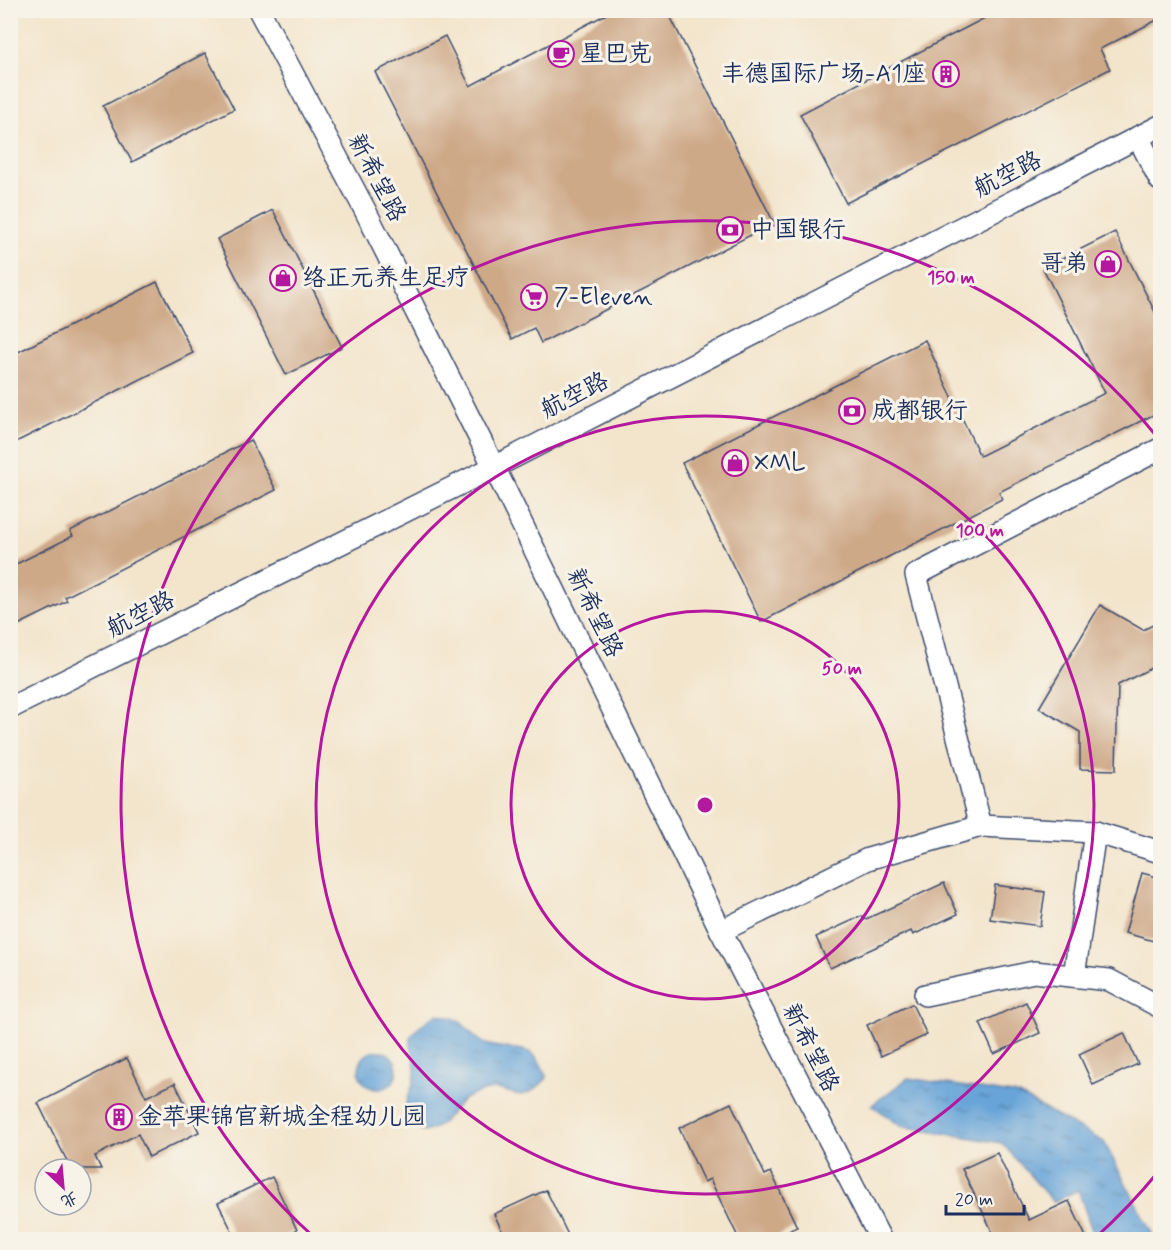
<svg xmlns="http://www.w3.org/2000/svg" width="1171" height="1250" font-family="Mynerve,'LXGW WenKai TC',sans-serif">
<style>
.water{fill:url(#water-ripples);stroke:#416a9b;stroke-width:1.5}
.building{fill:#cea988}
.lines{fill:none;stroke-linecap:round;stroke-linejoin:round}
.street-casing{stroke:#3b4a6e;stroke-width:24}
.street{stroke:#fff;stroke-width:21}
.ring{fill:none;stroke:#b5179e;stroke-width:3}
.labels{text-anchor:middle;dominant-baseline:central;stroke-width:6;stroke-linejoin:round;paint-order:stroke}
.poi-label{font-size:24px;fill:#1b2f5e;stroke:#f7f3e8;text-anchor:start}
.street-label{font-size:24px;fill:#1b2f5e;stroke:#f7f3e8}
.centre{fill:#b5179e;stroke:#f7f3e8;stroke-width:3}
.ring-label{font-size:18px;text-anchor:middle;font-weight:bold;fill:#b5179e;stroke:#f7f3e8;stroke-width:6;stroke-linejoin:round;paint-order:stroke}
</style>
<defs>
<pattern id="water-ripples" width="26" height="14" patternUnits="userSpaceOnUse" patternTransform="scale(1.5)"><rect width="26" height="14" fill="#67a4d8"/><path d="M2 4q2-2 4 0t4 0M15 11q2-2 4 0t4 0" fill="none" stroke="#5486b2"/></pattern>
</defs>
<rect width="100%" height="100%" fill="#f7f3e8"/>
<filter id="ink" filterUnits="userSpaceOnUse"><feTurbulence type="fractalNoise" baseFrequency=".0167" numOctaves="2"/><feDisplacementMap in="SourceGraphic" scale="12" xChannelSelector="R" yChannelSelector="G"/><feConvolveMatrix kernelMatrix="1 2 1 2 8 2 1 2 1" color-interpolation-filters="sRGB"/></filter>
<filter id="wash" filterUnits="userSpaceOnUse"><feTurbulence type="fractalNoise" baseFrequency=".008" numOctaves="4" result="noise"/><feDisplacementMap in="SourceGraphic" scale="24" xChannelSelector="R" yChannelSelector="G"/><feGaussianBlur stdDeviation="1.35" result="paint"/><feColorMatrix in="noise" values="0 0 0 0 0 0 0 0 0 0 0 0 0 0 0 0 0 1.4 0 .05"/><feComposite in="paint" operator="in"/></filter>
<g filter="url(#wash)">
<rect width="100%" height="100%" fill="#f3e5cc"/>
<g class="water">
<path d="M 437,1014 C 443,1016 454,1017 459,1021 C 468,1027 473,1038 484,1043 C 517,1057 531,1035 547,1078 C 514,1113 512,1081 484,1091 C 478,1093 468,1096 463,1100 C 446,1114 449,1125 424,1132 C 388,1113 414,1099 415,1071 C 415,1061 411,1049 410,1038 L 421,1025 Z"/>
<circle cx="378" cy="1070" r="19"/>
<polygon points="908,1078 1019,1095 1104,1142 1155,1239 1095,1239 1078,1190 1053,1202 1002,1143 901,1126 872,1105"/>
</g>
<g id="blocks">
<g class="building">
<polygon points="614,10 667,10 774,223 541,343 534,328 512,339 375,72 445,36 470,86"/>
<polygon points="1000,10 1161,10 1161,18 1100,49 1110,69 846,203 800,114"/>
<polygon points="205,53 234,109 132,162 103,106"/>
<polygon points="273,210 342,347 286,375 217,239"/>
<polygon points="1115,232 1161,324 1161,411 999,492 1002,499 761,622 682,463 925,340 980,456 1105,393 1043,268"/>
<polygon points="157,282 193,353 10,445 10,356"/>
<polygon points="250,440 276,490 65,597 67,601 10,629 10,567 73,536 70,531"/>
<polygon points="1100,605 1143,630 1161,621 1161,663 1118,685 1116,770 1080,769 1080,732 1039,708"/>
<polygon points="1142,873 1161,878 1161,943 1125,933"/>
<polygon points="944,883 958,914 913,935 911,931 830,968 816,937 862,916 864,920"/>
<polygon points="995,885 1045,892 1040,926 990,919"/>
<polygon points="1026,1002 1040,1033 994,1054 980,1023"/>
<polygon points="912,1004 927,1035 881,1056 867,1025"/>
<polygon points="1124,1033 1138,1064 1093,1085 1079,1054"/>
<polygon points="127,1058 146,1097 175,1083 199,1132 149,1157 138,1134 95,1156 101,1169 71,1169 38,1103"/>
<polygon points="731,1103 765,1175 771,1172 797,1227 770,1239 739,1239 710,1179 704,1182 679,1128"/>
<polygon points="997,1153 1029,1220 1069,1201 1087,1239 988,1239 995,1237 962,1169"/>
<polygon points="272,1177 297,1230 277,1239 236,1239 218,1203"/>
<polygon points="546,1190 570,1239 506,1239 494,1214"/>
</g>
</g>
</g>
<g filter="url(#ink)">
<use href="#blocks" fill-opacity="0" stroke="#3b4a6e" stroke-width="1.5"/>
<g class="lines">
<defs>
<g id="street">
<polyline points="259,10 366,212 494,467 721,931 881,1240"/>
<polyline points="1138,137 1160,180"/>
<polyline points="10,708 494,467 1160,126"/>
<polyline points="981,826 916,575 1160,449"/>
<polyline points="721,931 868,859 981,826 1095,832 1160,852"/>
<polyline points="1074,976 1095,832"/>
<polyline points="925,995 1034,972 1109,980 1160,1007"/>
</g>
</defs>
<use href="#street" class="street-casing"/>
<use href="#street" class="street"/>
</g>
</g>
<g class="ring">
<circle cx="705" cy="805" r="194"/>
<circle cx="705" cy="805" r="389"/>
<path d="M1158 1172A583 583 0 0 1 1095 1238M315 1238A583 583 0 1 1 1158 438"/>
</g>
<defs>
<symbol id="cafe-ring" viewBox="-11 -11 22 22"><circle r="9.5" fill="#f7f3e8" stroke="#b5179e" stroke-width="1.5"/><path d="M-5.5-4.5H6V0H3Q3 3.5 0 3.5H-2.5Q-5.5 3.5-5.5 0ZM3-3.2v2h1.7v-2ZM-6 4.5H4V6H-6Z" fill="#b5179e"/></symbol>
<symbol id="building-ring" viewBox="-11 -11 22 22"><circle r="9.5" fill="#f7f3e8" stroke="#b5179e" stroke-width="1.5"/><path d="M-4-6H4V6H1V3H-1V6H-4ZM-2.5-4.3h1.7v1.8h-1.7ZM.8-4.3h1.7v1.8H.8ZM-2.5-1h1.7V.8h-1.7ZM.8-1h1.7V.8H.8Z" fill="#b5179e"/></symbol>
<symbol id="bank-ring" viewBox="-11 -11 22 22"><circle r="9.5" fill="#f7f3e8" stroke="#b5179e" stroke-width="1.5"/><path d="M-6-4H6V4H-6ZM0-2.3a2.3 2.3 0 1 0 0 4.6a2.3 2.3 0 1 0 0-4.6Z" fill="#b5179e"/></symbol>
<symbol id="shop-ring" viewBox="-11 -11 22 22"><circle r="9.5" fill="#f7f3e8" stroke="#b5179e" stroke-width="1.5"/><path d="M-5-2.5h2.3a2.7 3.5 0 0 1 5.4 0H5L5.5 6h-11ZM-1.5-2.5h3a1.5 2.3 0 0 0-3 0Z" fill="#b5179e"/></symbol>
<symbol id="supermarket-ring" viewBox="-11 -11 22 22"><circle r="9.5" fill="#f7f3e8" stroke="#b5179e" stroke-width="1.5"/><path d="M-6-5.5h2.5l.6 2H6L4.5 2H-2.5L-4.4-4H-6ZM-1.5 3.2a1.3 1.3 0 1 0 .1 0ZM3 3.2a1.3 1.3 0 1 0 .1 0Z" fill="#b5179e"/></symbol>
</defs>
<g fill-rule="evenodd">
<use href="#cafe-ring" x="546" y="39" width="30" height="30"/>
<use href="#building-ring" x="931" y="59" width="30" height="30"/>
<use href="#bank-ring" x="715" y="215" width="30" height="30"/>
<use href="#shop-ring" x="1093" y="249" width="30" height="30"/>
<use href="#shop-ring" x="268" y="263" width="30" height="30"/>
<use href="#supermarket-ring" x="519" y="282" width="30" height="30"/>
<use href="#bank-ring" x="837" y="396" width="30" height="30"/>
<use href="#shop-ring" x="720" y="448" width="30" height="30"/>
<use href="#building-ring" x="104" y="1102" width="30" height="30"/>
</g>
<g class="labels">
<g class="poi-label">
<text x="580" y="54">星巴克</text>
<text x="926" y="74" text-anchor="end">丰德国际广场-A1座</text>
<text x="750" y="230">中国银行</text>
<text x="1088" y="264" text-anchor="end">哥弟</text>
<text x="302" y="278">络正元养生足疗</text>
<text x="554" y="297">7-Eleven</text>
<text x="872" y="411">成都银行</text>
<text x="754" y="463">XML</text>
<text x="138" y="1117">金苹果锦官新城全程幼儿园</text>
</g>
<g class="street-label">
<text transform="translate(1008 175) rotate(-27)">航空路</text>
<text transform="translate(376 178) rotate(62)">新希望路</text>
<text transform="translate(575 396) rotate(-27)">航空路</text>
<text transform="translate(594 613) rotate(64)">新希望路</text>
<text transform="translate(141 615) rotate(-27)">航空路</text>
<text transform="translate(810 1048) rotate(63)">新希望路</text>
</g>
</g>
<circle cx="705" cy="805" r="9" class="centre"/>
<g class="ring-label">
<text x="951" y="283">150 m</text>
<text x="980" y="536">100 m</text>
<text x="842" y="674">50 m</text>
</g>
<rect width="1171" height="1250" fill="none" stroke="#f7f3e8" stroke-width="36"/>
<g transform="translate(63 1187) rotate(154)"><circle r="28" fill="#f7f3e8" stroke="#9fa5b1" stroke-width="1.5"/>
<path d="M0-4.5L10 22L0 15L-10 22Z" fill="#b5179e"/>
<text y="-9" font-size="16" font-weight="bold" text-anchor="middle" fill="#1b2f5e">北</text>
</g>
<path d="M946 1205v9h78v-9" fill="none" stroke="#1b2f5e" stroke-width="3"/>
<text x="955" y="1205" font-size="18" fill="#1b2f5e" stroke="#f7f3e8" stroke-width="4.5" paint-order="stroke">20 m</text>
</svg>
